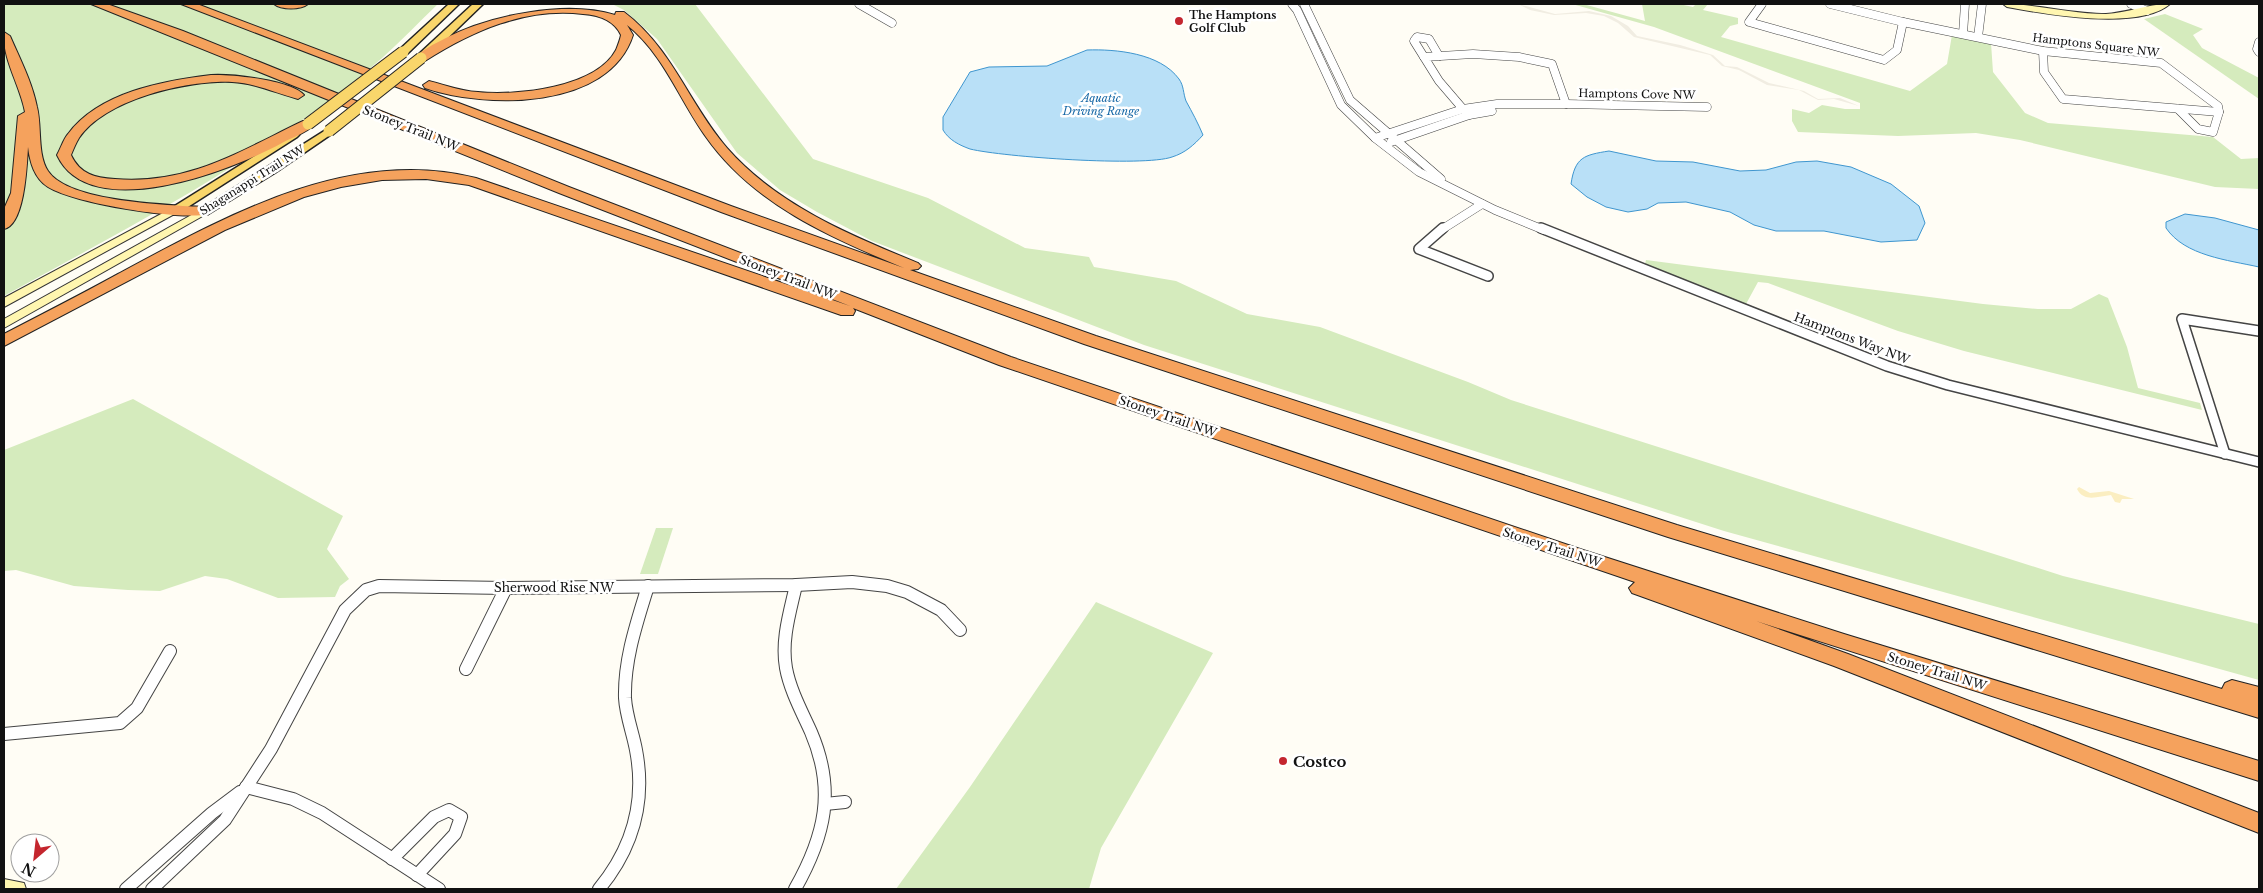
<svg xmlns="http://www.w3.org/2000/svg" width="2263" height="893" font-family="'Libre Baskerville',serif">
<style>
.green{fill:#d5ebbd}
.sand{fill:#fbeec1}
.plaza{fill:#f1ede2}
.water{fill:#b9e0f7;stroke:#3f96cf}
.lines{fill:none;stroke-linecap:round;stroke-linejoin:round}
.street-far2-casing{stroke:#444;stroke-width:9}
.street-far1-casing{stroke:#444;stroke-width:12}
.street-casing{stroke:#444;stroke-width:14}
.secondary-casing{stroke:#333;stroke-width:2}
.primary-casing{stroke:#222;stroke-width:3}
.highway-casing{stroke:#222;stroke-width:2}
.street-far2{stroke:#fff;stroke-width:8}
.street-far1{stroke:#fff;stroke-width:9}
.street{stroke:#fff;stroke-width:12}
.secondary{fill:#fff6b0;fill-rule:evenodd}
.primary{fill:#f9d66b;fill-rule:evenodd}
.highway{fill:#f5a25d;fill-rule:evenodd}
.primary-bridge-casing{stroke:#222;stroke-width:13;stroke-linecap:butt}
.primary-bridge{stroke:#f9d66b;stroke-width:11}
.poi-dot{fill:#c4262e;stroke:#fff;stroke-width:2}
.labels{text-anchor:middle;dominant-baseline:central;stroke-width:5;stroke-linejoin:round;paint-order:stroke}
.far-poi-label{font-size:11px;font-weight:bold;fill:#111;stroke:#fff;text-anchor:start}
.far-street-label{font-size:11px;fill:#111;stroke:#fff}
.far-water-label{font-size:11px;font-style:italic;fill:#1768a6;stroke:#fff}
.street-label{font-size:12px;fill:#111;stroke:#fff}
.near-poi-label{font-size:15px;font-weight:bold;fill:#111;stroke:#fff;text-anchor:start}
</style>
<rect width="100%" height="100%" fill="#fffdf5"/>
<g class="green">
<path d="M 4,4 L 438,4 C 419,22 400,42 381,59 C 268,156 133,225 4,296 Z"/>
<polygon points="612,4 695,4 813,159 928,198 1025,248 1089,257 1094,267 1176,281 1247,314 1320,327 1468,382 1511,400 2063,576 2259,624 2259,680 1724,531 1144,345 872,241 817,212 780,190 737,153 657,39 624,10"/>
<polygon points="1572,4 1583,4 1645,21 1642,4 1679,4 1693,7 1696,4 1708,4 1703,10 1738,18 1738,24 1730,26 1721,37 1910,91 1947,64 1952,35 1991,43 1993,72 2025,113 2048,123 2213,137 2241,159 2259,158 2259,189 2215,187 2020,140 1976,133 1898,136 1798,132 1792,121 1792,109 1809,113 1822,105 1845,109 1860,109 1860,103 1654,27"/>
<polygon points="2165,14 2203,29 2193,35 2202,48 2259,78 2259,99 2144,19"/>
<polygon points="1646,260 1983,304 2038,309 2071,309 2099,294 2108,298 2127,347 2138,388 2200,403 2202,410 1964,351 1898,331 1768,283 1758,282 1746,304 1645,264"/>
<polygon points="133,399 343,516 327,549 349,579 340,586 335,597 278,598 227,579 205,576 160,591 128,590 74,586 16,570 4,571 4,450"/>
<polygon points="656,528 673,528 658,574 640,574"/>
<polygon points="1096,602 1213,653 1101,848 1089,889 896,889 970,787"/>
</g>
<path class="sand" d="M 2079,487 L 2090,493 L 2109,491 L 2134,499 L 2122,499 L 2120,503 L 2115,502 L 2111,495 C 2099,496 2084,503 2077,489 Z"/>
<polygon class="plaza" points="1518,4 1555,14 1589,11 1611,16 1628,26 1637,36 1680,45 1713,55 1725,66 1737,67 1769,83 1804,91 1818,99 1840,98 1859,106 1834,99 1818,100 1799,90 1767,85 1739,70 1722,66 1710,55 1634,37 1618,23 1604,16 1586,13 1554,15 1530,10"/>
<g class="water">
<path d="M 1087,50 C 1116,49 1160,53 1179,79 C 1184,86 1183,93 1186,101 C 1192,112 1198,123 1203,135 C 1194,145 1185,153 1172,157 C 1144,167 1003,157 970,149 C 959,145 949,140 943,130 L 943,117 L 970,72 L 989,67 L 1047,66 Z"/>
<path d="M 1609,151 L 1656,161 L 1693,162 L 1740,171 L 1766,170 L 1796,162 L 1817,161 L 1851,167 L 1891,184 L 1919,206 L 1925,223 L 1917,240 L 1881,242 L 1824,231 L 1776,231 L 1754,225 L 1730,212 L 1686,202 L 1658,203 L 1647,209 L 1628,212 L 1606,207 L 1587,197 L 1571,184 C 1575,157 1584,155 1609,151 Z"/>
<path d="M 2185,214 L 2215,218 L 2259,230 L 2259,267 C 2228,260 2185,256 2166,228 L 2166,222 Z"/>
</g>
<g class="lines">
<defs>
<g id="street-far2">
<polyline points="859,4 892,23"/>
<polyline points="1292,4 1297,10 1341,105 1375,138 1419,172 1495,210 1544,230"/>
<polyline points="1304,4 1350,100 1441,179"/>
<polyline points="1762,4 1749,22 1884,60 1897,50 1903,22"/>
<polyline points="1830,4 1903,22 2043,51 2161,63 2218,106 2219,112 2213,132 2198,129 2178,109"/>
<polyline points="2131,4 2147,11"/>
<polyline points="1963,34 1965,4"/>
<polyline points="1978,37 1982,4"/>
<polyline points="2259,42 2257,49 2259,52"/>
<polyline points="2043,51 2044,72 2063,99 2219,112"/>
<polygon points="1473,54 1519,57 1552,64 1566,104 1497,104 1463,109 1439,81 1424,57"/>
<polyline points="1424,57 1414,41 1417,37 1429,39 1439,56"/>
<polyline points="1566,104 1707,107"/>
<polyline points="1463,109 1469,115"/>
<polyline points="1375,138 1463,109"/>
<polyline points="1391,142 1469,115 1492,111"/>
<polyline points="1441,230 1482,204"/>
</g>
<g id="street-far1">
<polyline points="1443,228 1419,249 1488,276"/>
<polyline points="1541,228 1887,366 1948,385 2259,462"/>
<polyline points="2225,454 2182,319 2259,331"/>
</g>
<g id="street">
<polyline points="466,669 506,588"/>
<polyline points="4,734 120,723 137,708 170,651"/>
<polyline points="246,787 293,799 322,813 439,889"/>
<polyline points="825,804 845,802"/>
<polyline points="392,859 434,817 449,810 461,817 455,834 417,875"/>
<polyline points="126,889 212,813 240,792"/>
<polyline points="152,889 225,820 271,749 345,610 366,590 379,586 506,588 796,585 852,582 887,586 907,592 941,610 960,630"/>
<path d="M 599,889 C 632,849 646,802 636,750 C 633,733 626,716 625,698 C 624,659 637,622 648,586"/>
<path d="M 795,889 C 825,836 836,790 811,732 C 802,712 790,690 786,668 C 781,640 790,612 796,585"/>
</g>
<g id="secondary">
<path d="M 2003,4 C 2037,4 2071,14 2106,14 C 2128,13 2150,3 2170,4 C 2139,31 2045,14 2007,7 Z"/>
<polygon points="176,206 182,209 180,211 4,307 4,298"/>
<polygon points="204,208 210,211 208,213 4,328 4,319"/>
<polygon points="4,879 24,883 26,889 4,889"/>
</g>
<g id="primary">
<polygon points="449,4 459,4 407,54 399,54 399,50"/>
<polygon points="473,4 483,4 427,58 419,58 419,54"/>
<polygon points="329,128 335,131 333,133 276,172 208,214 200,214 198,211"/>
<polygon points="293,132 299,135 297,137 180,212 172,212 170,209"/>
</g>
<g id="highway">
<path d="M 91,4 L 107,4 L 183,31 L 569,187 L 1011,357 L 1583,550 L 1844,634 L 2259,761 L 2259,781 L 1756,621 L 1848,654 L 2259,813 L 2259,833 L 1834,666 L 1632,593 L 1629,588 L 1635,582 L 999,365 L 853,308 L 855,311 L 853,315 L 841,315 L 469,185 L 426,179 L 382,180 L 341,187 L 304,197 L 225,230 L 4,346 L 4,334 C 42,314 80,295 118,274 C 226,216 349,146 476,178 L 850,306 L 559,193 Z"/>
<path d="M 181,4 L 197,4 L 731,206 L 904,268 C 831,238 753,204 706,137 C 680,101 663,53 627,25 L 633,35 C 609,110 486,109 425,88 L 423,85 L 429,81 C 445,85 461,91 478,92 C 516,96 596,88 616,50 C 618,45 620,40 621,35 C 614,20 598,15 583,14 C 526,7 472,31 425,61 L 421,62 L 415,58 C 422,50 434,44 444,39 C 489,15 566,0 615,15 L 616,12 L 624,12 C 672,48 689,104 727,148 C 777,205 850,235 918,263 L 921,266 L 918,269 L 910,270 L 1096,336 L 1677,525 L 2222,689 L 2225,683 L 2232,680 L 2259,687 L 2259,718 L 1668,537 L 1084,344 L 721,212 Z"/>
<path d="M 274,4 L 308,4 C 301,10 281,10 274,4 Z"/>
<path d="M 4,32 L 10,36 C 20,59 32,82 37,107 C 42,126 37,154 48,171 C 68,202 168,205 204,207 L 209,208 L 211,211 L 209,214 C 180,221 73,203 48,187 C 34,178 30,162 28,147 C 27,164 25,225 4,229 L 4,209 L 11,193 L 18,116 L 25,112 C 20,85 2,59 4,32 Z"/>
<path d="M 211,75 C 231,74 291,80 304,95 L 298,99 C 276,93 255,83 232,82 C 187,80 106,99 79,138 C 76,143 73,150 71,155 C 80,174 95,178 115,179 C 189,185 240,151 303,121 L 308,120 L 315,124 C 308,132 291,138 282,143 C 233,170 90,226 57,155 C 61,148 63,140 68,134 C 99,92 163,81 211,75 Z"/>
</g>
</defs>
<use href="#street-far2" class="street-far2-casing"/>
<use href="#street-far1" class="street-far1-casing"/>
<use href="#street" class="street-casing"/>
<use href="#secondary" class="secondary-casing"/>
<use href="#primary" class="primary-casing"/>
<use href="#highway" class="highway-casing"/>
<use href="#street-far2" class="street-far2"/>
<use href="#street-far1" class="street-far1"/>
<use href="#street" class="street"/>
<use href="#secondary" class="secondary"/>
<use href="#primary" class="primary"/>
<use href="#highway" class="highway"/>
<defs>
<g id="primary-bridge">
<polyline points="308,124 403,52"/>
<polyline points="329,131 421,58"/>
</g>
</defs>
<use href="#primary-bridge" class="primary-bridge-casing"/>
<use href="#primary-bridge" class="primary-bridge"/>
</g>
<g class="poi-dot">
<circle cx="1179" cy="21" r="5"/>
<circle cx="1283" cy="761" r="5"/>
</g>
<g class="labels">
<g class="far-poi-label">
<text x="1189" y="15">The Hamptons<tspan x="1189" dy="13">Golf Club</tspan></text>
</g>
<g class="far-street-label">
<text transform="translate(2096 45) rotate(7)">Hamptons Square NW</text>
<text transform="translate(1637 94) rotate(1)">Hamptons Cove NW</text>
<text transform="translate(252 180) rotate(-32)">Shaganappi Trail NW</text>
</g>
<g class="far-water-label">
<text x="1101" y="98">Aquatic<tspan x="1101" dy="13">Driving Range</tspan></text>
</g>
<g class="street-label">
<text transform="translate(411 128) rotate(22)">Stoney Trail NW</text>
<text transform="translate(788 277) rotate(21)">Stoney Trail NW</text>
<text transform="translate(1852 338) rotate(21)">Hamptons Way NW</text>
<text transform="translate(1168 416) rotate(19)">Stoney Trail NW</text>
<text transform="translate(1552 547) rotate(18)">Stoney Trail NW</text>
<text x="554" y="587">Sherwood Rise NW</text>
<text transform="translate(1937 671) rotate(17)">Stoney Trail NW</text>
</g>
<g class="near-poi-label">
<text x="1293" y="761">Costco</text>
</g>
</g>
<rect width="2263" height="893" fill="none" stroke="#111111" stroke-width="10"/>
<g transform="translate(35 858) rotate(208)"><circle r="24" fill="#ffffff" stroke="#a0a0a0"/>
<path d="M0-4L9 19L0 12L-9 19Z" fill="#c4262e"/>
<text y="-8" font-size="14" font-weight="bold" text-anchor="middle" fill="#111111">N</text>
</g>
</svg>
